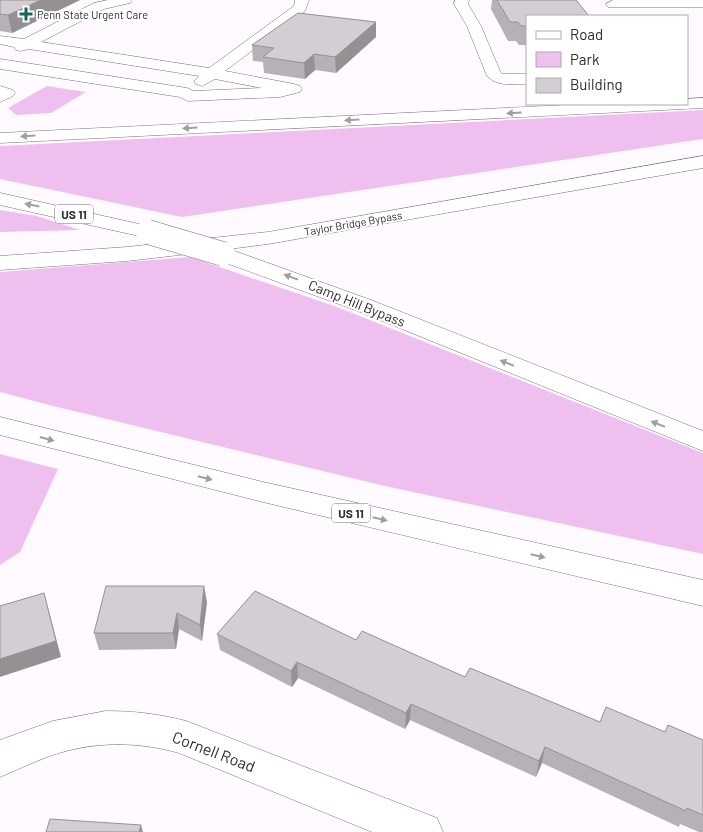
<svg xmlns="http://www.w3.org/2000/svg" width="703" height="832" font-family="Barlow,sans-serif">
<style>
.green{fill:#efc0ef}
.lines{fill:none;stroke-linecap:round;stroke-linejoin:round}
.minor-casing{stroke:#767176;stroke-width:1}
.major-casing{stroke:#767176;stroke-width:1}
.minor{fill:#fff;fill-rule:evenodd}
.major{fill:#fff;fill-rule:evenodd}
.major-bridge-casing{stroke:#767176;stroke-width:25;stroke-linecap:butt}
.major-bridge{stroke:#fff;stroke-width:24}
.wall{fill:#b6b1b6}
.shaded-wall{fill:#949094}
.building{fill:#d4ced4;stroke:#949094}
.oneway{fill:#a1a0a1}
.poi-dot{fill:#16645f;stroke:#fff;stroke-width:2}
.labels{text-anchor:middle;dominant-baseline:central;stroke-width:4;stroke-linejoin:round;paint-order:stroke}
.far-poi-label{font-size:11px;fill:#2f2d2f;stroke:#fff;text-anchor:start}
.far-street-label{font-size:11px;fill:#2f2d2f;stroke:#fff}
.shield{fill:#fff;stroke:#6d6c6d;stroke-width:1}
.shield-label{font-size:12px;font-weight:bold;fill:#2f2d2f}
.street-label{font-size:14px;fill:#2f2d2f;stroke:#fff}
.near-street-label{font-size:16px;fill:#2f2d2f;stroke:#fff}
</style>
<rect width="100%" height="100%" fill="#fffaff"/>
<g class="green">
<polygon points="47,86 86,92 51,113 16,115 8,108"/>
<polygon points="703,110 703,139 182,217 0,179 0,146"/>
<polygon points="0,210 37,216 80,230 0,232"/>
<polygon points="190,257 337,307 703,453 703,554 385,486 49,405 0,392 0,272"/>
<polygon points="0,454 58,469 20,552 0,565"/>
</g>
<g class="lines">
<defs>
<g id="minor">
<polygon points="108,0 132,0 130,3 104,9 41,42 209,68 294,6 295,0 309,0 305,11 225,71 294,84 300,86 302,89 300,92 280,97 188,101 180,97 0,69 0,59 187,88 194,91 262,88 215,79 202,86 196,84 194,81 199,76 29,49 21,51 16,50 14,47 0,44 0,36 24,39 94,3"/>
<path d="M 455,0 L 469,0 L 468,4 L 481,26 L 500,71 L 503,74 L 527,74 L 527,84 C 513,84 498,87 487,76 L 467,26 L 454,4 Z"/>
<polygon points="613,0 703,0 703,7 608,7 606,4"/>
<polygon points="0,86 13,90 15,93 13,96 0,102"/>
<path d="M 106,711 C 134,711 159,714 186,721 L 437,818 L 443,832 L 372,832 L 179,753 C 137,741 92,741 50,756 C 33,762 17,770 0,777 L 0,740 L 53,721 Z"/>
</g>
<g id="major">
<polygon points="703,98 703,108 0,143 0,133 586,104 687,104 687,99"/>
<polygon points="703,156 703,168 268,244 229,249 371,300 703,431 703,451 355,310 215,259 212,254 214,251 127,261 0,270 0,256 127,247 268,232"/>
<polygon points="0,193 148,226 155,228 159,232 155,236 148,238 0,205"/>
<polygon points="0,417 263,482 703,580 703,606 263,502 0,435"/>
</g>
</defs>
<use href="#minor" class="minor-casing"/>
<use href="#major" class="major-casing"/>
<use href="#minor" class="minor"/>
<use href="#major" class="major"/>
<defs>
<polyline id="major-bridge" points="148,232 223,254"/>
</defs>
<use href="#major-bridge" class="major-bridge-casing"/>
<use href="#major-bridge" class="major-bridge"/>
</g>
<g class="wall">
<polygon points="0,0 80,0 12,33 0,31"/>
<polygon points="492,0 576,0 527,16 527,45 519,45 516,41 508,41 491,9"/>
<polygon points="376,37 336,73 315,70 305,79 264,73 263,62 253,61 252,45"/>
<polygon points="207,602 202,641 179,629 176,649 99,650 94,633"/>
<polygon points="217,634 356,640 600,722 665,732 703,740 703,832 699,832 680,824 679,827 542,763 536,777 410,720 405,729 298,678 292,687 220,650"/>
</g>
<g class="shaded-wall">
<polygon points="41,0 80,0 12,33 8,15"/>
<polygon points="376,22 376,37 336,73 335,57"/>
<polygon points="314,54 315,70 305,79 304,63"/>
<polygon points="204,586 207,602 202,641 200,625"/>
<polygon points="44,593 61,657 0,677 0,659"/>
<polygon points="177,613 179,629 176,649 173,633"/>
<polygon points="297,662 298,678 292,687 291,671"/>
<polygon points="411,704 410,720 405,729 406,713"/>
<polygon points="545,747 542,763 536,777 539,761"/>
<polygon points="141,825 143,832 139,832"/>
</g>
<g class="building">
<polygon points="0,0 41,0 8,15 0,14"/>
<polygon points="497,0 576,0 589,16 527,16 527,26 521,26 518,22 510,22"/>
<polygon points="298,13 376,22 335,57 314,54 304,63 263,57 274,48 252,45"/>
<polygon points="106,586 204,586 200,625 177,613 173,633 94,633"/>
<polygon points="255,591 356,640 362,631 465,677 470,668 600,722 606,707 665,732 668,725 703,740 703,815 687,808 686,811 545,747 539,761 411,704 406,713 297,662 291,671 217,634"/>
<polygon points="44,593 56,641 0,659 0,606"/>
<polygon points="50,819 141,825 139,832 46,832"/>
</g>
<defs><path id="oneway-solid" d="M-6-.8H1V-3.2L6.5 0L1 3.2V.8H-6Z" transform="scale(1.25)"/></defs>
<g class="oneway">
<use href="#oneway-solid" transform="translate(514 113) rotate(177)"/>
<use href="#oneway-solid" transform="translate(352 120) rotate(177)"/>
<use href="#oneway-solid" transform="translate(190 128) rotate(177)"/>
<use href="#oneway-solid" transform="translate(28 136) rotate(177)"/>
<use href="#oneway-solid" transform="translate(32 205) rotate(-169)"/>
<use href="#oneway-solid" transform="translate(291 277) rotate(-160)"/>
<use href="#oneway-solid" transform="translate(507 363) rotate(-158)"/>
<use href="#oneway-solid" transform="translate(658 424) rotate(-158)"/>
<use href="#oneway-solid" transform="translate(47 439) rotate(15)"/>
<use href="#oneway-solid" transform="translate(205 478) rotate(14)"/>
<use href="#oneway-solid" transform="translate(380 519) rotate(13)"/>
<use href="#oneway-solid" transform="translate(538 556) rotate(13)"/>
</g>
<path class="poi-dot" d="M23.5 6.5h5v5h5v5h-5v5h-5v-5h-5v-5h5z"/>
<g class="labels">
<g class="far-poi-label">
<text x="37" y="14">Penn State Urgent Care</text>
</g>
<g class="far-street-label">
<text transform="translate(353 223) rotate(-10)">Taylor Bridge Bypass</text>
</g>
<g class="shield">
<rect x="55" y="204.5" width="38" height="19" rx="4"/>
<rect x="332" y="503.5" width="38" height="19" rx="4"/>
</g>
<g class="shield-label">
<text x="74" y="214">US 11</text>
<text x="351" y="513">US 11</text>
</g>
<g class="street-label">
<text transform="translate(357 303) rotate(22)">Camp Hill Bypass</text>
</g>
<g class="near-street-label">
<text transform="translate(214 751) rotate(21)">Cornell Road</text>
</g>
</g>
<rect x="526" y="15" width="162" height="90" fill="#ffffff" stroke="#acabac"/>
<rect x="536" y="31" width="25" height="8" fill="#ffffff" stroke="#acabac"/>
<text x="570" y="40" font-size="15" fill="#2f2d2f">Road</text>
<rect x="536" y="52" width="25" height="15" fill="#efc0ef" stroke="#acabac"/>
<text x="570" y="65" font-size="15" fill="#2f2d2f">Park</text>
<rect x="536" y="78" width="25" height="15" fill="#d4ced4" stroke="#acabac"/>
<text x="570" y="90" font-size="15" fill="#2f2d2f">Building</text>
</svg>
